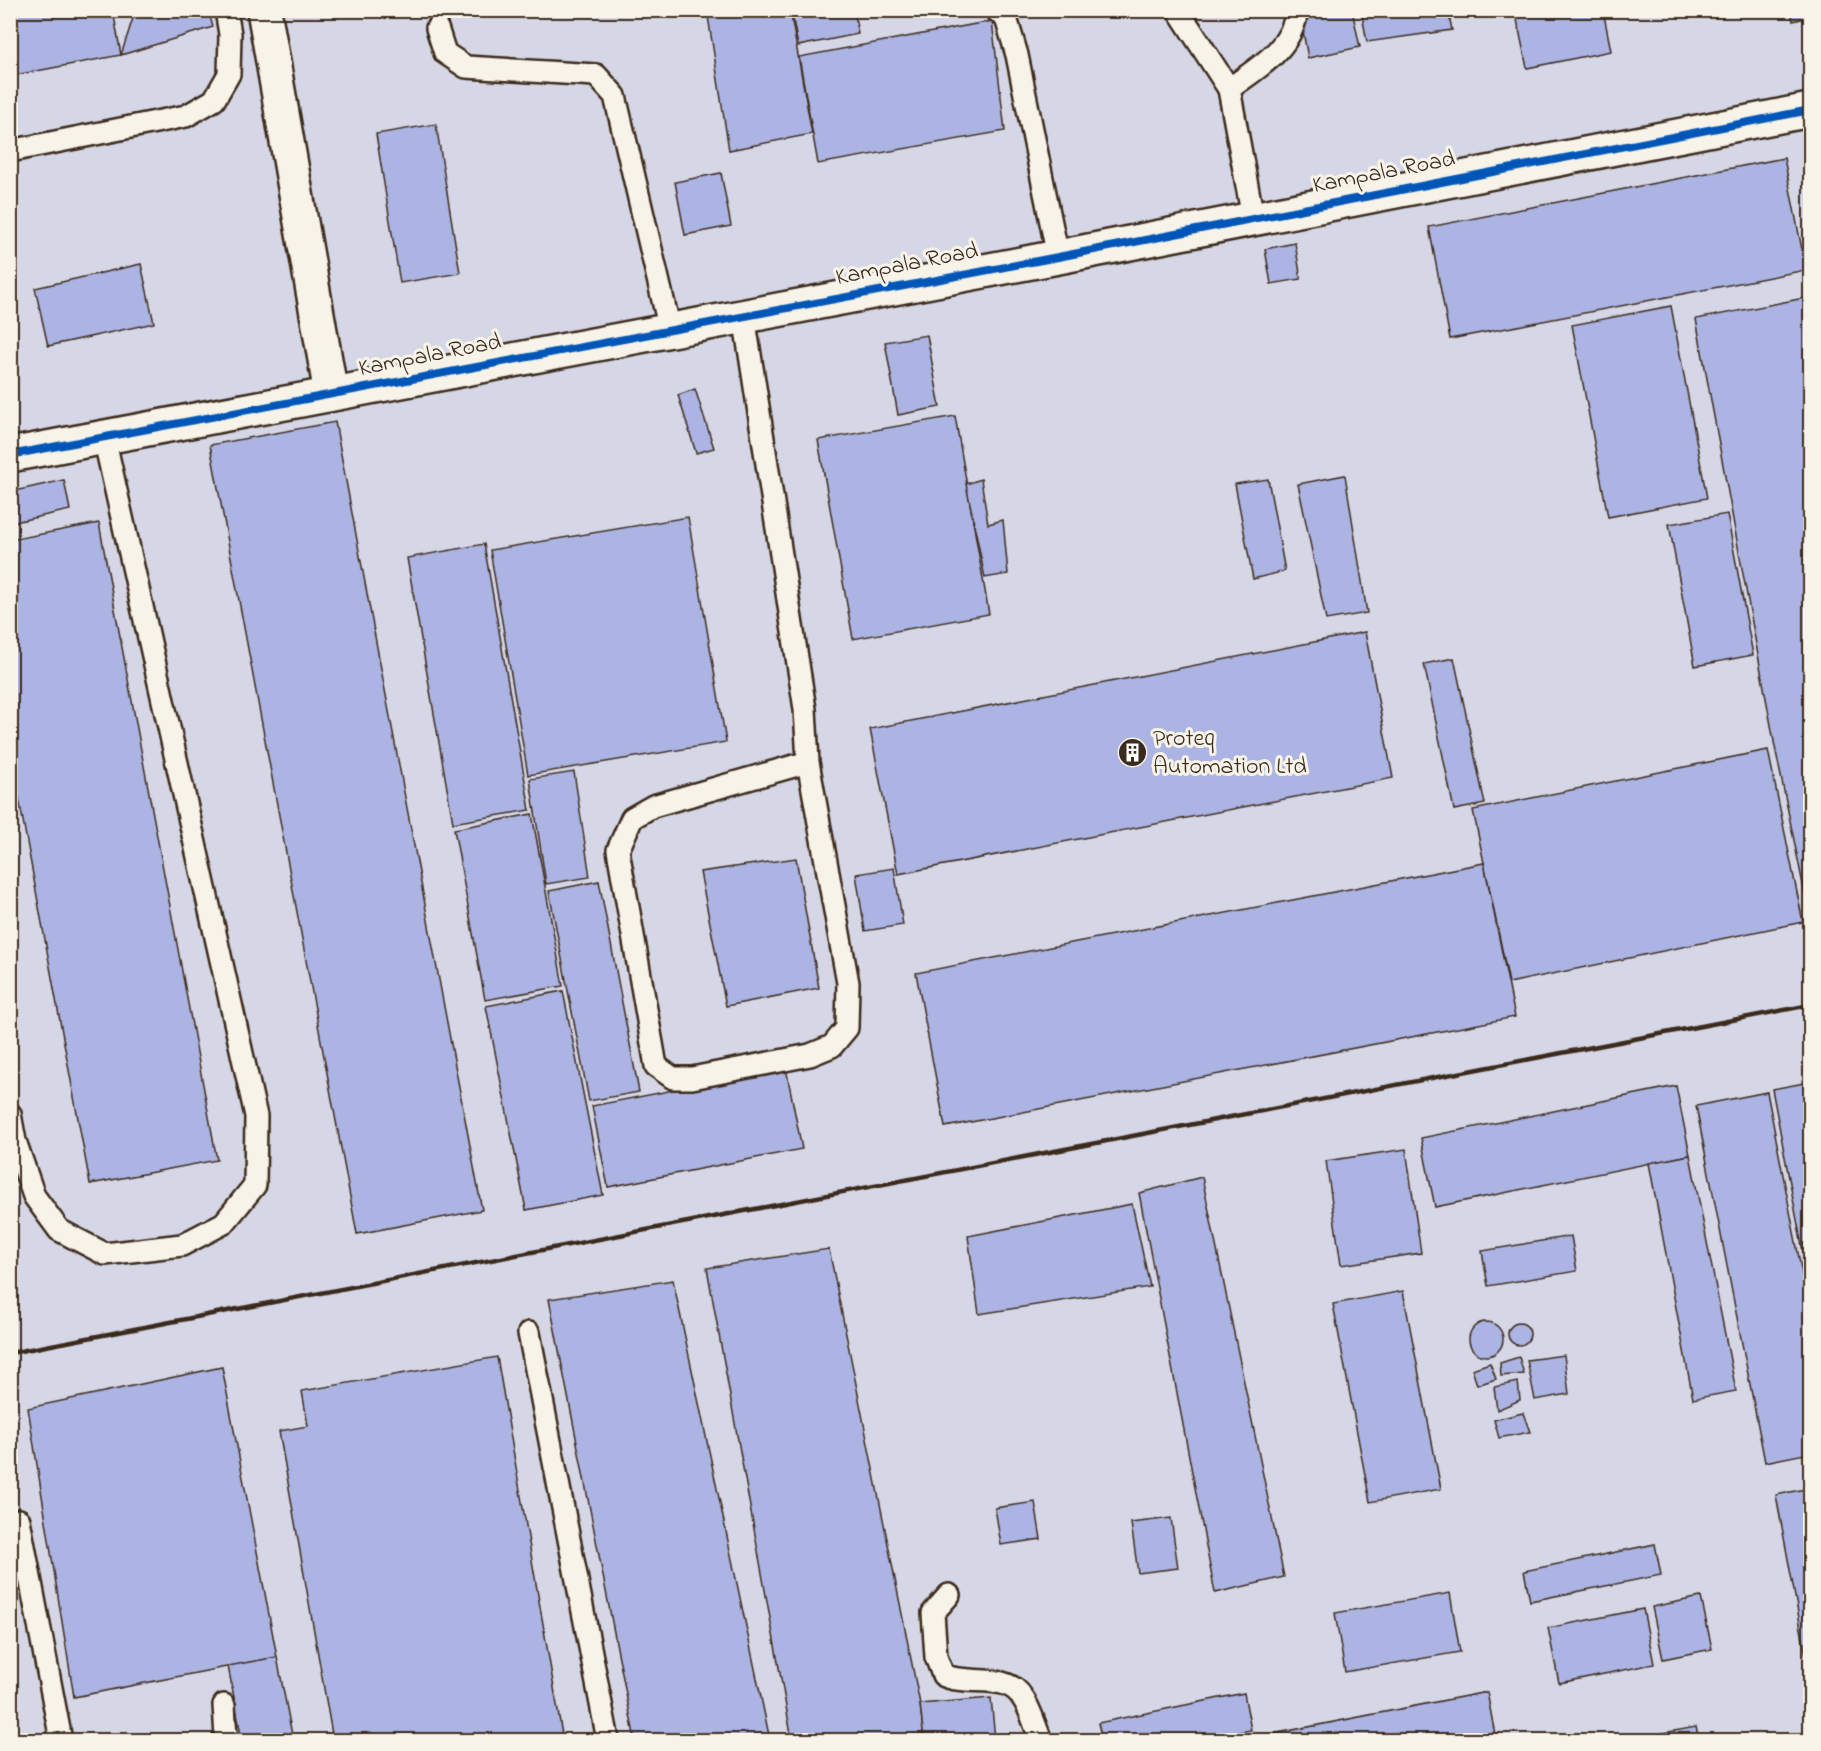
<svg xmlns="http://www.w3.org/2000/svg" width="1821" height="1751" font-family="'Indie Flower',sans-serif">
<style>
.built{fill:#d6d7e6}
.building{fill:#acb4e4;stroke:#3b2a1e;stroke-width:1.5}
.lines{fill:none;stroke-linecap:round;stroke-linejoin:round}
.service-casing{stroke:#3b2a1e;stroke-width:26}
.minor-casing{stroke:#3b2a1e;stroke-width:38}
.service{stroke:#f7f3e8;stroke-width:21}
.minor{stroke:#f7f3e8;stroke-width:33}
.rail{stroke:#3b2a1e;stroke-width:4.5}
.cycleway-casing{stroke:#f7f3e8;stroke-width:11}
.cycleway{stroke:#0057b8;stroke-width:8}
.labels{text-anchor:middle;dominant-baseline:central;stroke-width:6;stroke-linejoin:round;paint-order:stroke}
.street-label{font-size:24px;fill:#3b2a1e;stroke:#f7f3e8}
.poi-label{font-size:24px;fill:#3b2a1e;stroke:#f7f3e8;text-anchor:start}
</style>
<rect width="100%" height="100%" fill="#e8e6e7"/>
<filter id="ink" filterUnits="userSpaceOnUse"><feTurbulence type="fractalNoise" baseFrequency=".0167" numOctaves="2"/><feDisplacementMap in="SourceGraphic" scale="12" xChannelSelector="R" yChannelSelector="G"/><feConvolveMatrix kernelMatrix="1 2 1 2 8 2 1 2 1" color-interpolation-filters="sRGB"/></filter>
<g filter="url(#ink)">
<rect class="built" x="11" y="11" width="1799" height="1729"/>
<g class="building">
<polygon points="10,10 113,10 121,55 10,76"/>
<polygon points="161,10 208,10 213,27 121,55 134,15"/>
<polygon points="707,10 790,10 812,134 729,150"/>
<polygon points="791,10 854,10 858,34 798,46"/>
<polygon points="1299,10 1352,10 1360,47 1308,58"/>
<polygon points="1361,10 1448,10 1452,30 1367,42"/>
<polygon points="1515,10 1603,10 1611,51 1527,68"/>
<polygon points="1791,10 1810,10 1810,17 1793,21"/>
<polygon points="992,21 1005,131 818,164 799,57"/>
<polygon points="436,124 460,273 400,283 376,134"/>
<polygon points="1784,158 1806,270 1450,339 1429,227"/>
<polygon points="721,173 731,226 685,235 675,182"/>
<polygon points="1295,243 1301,279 1271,284 1265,249"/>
<polygon points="141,264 154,323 48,346 35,288"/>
<polygon points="1810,297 1810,919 1775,747 1696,319"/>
<polygon points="1671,306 1707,498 1608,517 1572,325"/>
<polygon points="927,335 940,407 898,415 885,342"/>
<polygon points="695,389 714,448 696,453 678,395"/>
<polygon points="955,416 989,614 853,639 818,440"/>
<polygon points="335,422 482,1210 357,1234 210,445"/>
<polygon points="1345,475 1367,613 1326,620 1298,484"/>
<polygon points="981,479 988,524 1003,520 1008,574 985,578 966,484"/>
<polygon points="1268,479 1285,571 1253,579 1235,484"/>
<polygon points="64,480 70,510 10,523 10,492"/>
<polygon points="1727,514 1753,655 1695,666 1669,524"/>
<polygon points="688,517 726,742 528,775 490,550"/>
<polygon points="99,523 217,1160 90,1184 10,750 10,540"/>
<polygon points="484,544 530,810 453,823 407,558"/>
<polygon points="1365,632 1393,778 898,874 870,729"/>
<polygon points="1454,658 1485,804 1454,810 1424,664"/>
<polygon points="1768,750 1803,922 1509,983 1473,810"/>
<polygon points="574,772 590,877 546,884 530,779"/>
<polygon points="532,814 563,986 485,1000 454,829"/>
<polygon points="796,858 819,988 726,1006 700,872"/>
<polygon points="1484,863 1515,1017 945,1127 916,973"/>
<polygon points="894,868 903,925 865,931 856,874"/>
<polygon points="599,881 639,1092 589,1101 549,891"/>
<polygon points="563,991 603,1195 526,1210 486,1006"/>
<polygon points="786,1068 802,1149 608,1187 592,1106"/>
<polygon points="1810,1082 1810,1288 1772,1089"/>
<polygon points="1676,1086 1690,1155 1435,1207 1421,1138"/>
<polygon points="1767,1092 1810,1315 1810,1453 1765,1462 1696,1106"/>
<polygon points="1406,1149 1421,1253 1341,1265 1326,1161"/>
<polygon points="1690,1155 1736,1391 1693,1399 1649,1163"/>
<polygon points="1202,1177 1284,1577 1215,1593 1139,1193"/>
<polygon points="1132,1204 1150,1287 979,1314 968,1236"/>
<polygon points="1571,1236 1577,1271 1488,1286 1482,1251"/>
<polygon points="829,1249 920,1704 924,1740 792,1740 707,1268"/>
<polygon points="673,1280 770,1740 635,1740 549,1299"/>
<polygon points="1403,1291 1441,1489 1370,1502 1333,1304"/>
<circle cx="1486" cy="1339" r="17"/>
<circle cx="1519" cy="1334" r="11"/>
<polygon points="1564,1355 1569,1394 1535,1400 1527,1360"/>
<polygon points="497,1357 563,1740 333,1740 279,1431 308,1426 302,1391"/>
<polygon points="1519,1357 1524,1374 1501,1376 1500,1363"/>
<polygon points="1490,1363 1496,1379 1477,1385 1472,1369"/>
<polygon points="222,1367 277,1657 74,1697 28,1408"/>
<polygon points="1518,1382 1520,1400 1497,1410 1494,1387"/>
<polygon points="1523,1413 1530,1432 1499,1438 1494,1420"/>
<polygon points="1810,1488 1810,1677 1776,1495"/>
<polygon points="1035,1502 1041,1539 1001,1545 995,1508"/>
<polygon points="1171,1518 1178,1568 1138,1573 1131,1523"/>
<polygon points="1655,1544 1661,1575 1530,1601 1524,1571"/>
<polygon points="1450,1593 1460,1652 1345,1672 1335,1613"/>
<polygon points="1701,1597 1712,1649 1663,1659 1652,1607"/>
<polygon points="1643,1609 1654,1664 1559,1683 1548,1628"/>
<polygon points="277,1657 293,1740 242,1740 228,1666"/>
<polygon points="1487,1692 1496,1740 1247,1740 1247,1739"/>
<polygon points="1244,1693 1251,1730 1194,1740 1102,1740 1098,1723"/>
<polygon points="991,1698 995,1739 924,1740 920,1704"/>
<polygon points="1696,1727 1699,1740 1624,1740"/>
</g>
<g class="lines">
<defs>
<g id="service">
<polyline points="996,10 1006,18 1017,55 1058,257"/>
<polyline points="1178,10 1229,89 1253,218"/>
<polyline points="437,28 445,53 466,67 596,75 615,96 670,330"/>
<path d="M 1229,89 C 1258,67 1292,50 1297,10"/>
<polyline points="10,151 186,116 214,100 229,74 230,34 226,10"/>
<polyline points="744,316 805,709 808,762 653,806 632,818 618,850 656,1066 673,1078 692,1078 810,1055 832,1046 847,1028 848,983 808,762"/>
<polyline points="10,1114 15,1141 34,1196 59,1230 105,1254 182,1245 224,1223 255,1185 256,1116 104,437"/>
<polyline points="529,1333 608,1740"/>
<polyline points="19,1520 61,1740"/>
<path d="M 949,1595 L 933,1613 L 936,1657 L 943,1675 C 967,1687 1006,1671 1022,1697 C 1031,1709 1035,1727 1041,1740"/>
<polyline points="223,1740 226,1737 224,1705"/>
</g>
<g id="minor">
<polyline points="264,10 331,394"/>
<polyline points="10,455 1058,257 1810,110"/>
</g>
</defs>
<use href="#service" class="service-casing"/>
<use href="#minor" class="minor-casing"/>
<use href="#service" class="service"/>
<use href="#minor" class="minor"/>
<polyline class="rail" points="10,1353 1810,1005"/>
<defs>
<polyline id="cycleway" points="10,455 1058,257 1810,110"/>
</defs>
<use href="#cycleway" class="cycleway-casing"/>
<use href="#cycleway" class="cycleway"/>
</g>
</g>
<defs>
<symbol id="building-disc" viewBox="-11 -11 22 22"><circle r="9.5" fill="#3b2a1e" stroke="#f7f3e8"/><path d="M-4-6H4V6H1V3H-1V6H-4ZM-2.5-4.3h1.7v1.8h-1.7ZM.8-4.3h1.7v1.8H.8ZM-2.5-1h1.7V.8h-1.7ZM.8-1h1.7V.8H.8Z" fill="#fff"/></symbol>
</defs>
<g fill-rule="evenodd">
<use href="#building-disc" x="1116" y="736" width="33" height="33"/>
</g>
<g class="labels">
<g class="street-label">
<text transform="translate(1384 173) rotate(-11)">Kampala Road</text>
<text transform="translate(907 265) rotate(-11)">Kampala Road</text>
<text transform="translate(430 356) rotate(-11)">Kampala Road</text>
</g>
<g class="poi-label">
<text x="1153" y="739">Proteq<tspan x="1153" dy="28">Automation Ltd</tspan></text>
</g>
</g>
<rect width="1821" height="1751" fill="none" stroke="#f7f3e8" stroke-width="36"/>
<rect x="18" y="18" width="1785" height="1715" fill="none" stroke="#3b2a1e" stroke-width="2" filter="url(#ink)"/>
</svg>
